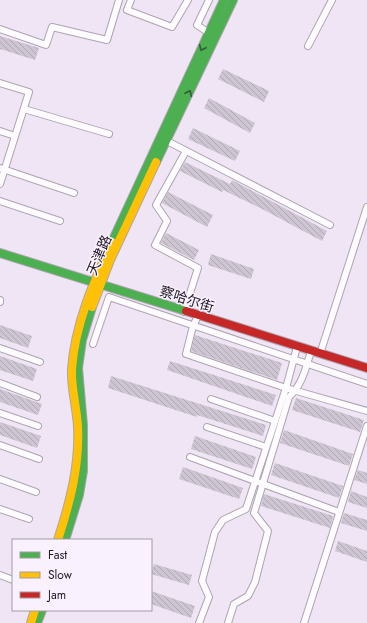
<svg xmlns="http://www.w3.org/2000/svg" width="367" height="623" font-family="Jost,'Noto Sans SC',sans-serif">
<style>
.building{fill:url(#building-back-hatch)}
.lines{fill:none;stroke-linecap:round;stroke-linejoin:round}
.street-casing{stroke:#aca4b0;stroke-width:8}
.fast-casing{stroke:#aca4b0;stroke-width:10}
.slow-casing{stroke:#aca4b0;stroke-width:10}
.jam-casing{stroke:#aca4b0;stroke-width:10}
.street{stroke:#fdfbfe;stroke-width:6}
.fast{stroke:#4caf50;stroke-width:8}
.slow{stroke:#ffc107;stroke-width:8}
.jam{stroke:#c62828;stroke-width:8}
.oneway{stroke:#345c37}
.labels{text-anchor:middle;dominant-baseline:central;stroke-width:3;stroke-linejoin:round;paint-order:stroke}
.street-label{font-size:14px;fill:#211923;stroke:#f9f1fd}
</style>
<defs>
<pattern id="building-back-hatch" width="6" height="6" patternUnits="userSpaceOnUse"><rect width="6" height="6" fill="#cdc5d1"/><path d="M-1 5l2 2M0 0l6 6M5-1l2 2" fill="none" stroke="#b0a9b3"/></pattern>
</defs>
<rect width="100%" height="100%" fill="#f0e5f5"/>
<g class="building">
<polygon points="0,36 39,48 35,60 0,49"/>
<polygon points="223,69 269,91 264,102 218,79"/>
<polygon points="209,98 255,123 250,133 204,108"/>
<polygon points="193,128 240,151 235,161 188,139"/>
<polygon points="185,162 230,184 232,180 327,231 322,241 264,210 223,190 222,192 180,171"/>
<polygon points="168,192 213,215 207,227 162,203"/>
<polygon points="166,233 199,250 194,260 161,243"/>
<polygon points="211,254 254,269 251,279 208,265"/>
<polygon points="0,325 32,336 28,348 0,338"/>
<polygon points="195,335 282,363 277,380 191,351"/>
<polygon points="0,356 37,369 33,381 0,370"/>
<polygon points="170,361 276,395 272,406 167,370"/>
<polygon points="111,376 266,425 263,436 197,415 197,417 108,388"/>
<polygon points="0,389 42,404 38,415 0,402"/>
<polygon points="296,398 364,420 360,432 292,410"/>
<polygon points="0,422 41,436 37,448 0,435"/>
<polygon points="284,430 353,454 349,466 280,443"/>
<polygon points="195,436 256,457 252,469 191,449"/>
<polygon points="275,463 343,486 339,498 271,475"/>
<polygon points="183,467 243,488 239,499 179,479"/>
<polygon points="358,470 367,473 367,484 354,480"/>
<polygon points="351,491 367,497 367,508 348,502"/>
<polygon points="264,494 333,516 330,528 261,506"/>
<polygon points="344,513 367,520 367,531 341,523"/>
<polygon points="338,541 367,551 367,562 335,551"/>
<polygon points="154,564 192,575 189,585 151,574"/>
<polygon points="151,591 195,606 191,618 151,604"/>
</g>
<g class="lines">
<defs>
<g id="street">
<polyline points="131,0 127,10 172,27 188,0"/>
<polyline points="209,0 197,25 209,33"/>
<polyline points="0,29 46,45 52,27 107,40 119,0"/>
<polyline points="308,46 332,0"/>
<polyline points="0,83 29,92 0,184"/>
<polyline points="24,109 109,134"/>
<polyline points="0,131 15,136"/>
<polyline points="167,141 330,225"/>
<polyline points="0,168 74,193"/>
<polyline points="0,201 60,221"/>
<polyline points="0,300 0,302"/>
<polyline points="184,312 198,268 155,245 167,221 156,205 186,151"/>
<polyline points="198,316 193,326 186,354 286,388 367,411"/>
<polyline points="93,344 109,297 367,384"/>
<polyline points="0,348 40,362"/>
<polyline points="320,354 367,207"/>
<polyline points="0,383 37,397"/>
<polyline points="211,399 275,421"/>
<polyline points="0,413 38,426"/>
<polyline points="207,427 266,447"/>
<polyline points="0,445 39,459"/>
<polyline points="190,457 339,512"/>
<polyline points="0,479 36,492"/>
<polyline points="0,509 29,519"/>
<polyline points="0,575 13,580"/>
<polyline points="199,623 209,597 202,581 215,532 223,520 246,509 286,388 297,347"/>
<path d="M 228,623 L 234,604 L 248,596 L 255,582 L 268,531 L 254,513 L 289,397 C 302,385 306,368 311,351"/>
<polyline points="304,623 367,426"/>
</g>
<g id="fast">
<polyline points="156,162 233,0"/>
<polyline points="112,242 224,0"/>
<polyline points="0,253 186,311"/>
<polyline points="65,540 79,495 83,471 83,425 78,368 82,340 92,307"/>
<polyline points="37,623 42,610"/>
</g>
<g id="slow">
<polyline points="92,307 110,260 156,162"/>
<path d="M 58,540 C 70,503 80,466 78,427 C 77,407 71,388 72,369 C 75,325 94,281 112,242"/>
<polyline points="31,623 35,610"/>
</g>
<polyline id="jam" points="186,311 367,368"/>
</defs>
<use href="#street" class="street-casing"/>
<use href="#fast" class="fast-casing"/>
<use href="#slow" class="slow-casing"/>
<use href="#jam" class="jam-casing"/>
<use href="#street" class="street"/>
<use href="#fast" class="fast"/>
<use href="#slow" class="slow"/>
<use href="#jam" class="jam"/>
</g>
<defs><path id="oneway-chevron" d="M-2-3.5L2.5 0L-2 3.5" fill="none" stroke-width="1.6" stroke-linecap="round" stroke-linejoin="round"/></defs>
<g class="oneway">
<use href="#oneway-chevron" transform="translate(202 48) rotate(115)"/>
<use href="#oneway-chevron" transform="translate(189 93) rotate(-65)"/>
</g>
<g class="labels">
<g class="street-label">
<text transform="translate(99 255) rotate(-67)">天津路</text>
<text transform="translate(187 299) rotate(18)">察哈尔街</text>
</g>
</g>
<rect x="12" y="539" width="140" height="72" fill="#f9f1fd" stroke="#a39ba6"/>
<rect x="20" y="552" width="20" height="6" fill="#4caf50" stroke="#a39ba6"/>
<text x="48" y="559" font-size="12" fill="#211923">Fast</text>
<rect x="20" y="572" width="20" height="6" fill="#ffc107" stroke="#a39ba6"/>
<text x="48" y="579" font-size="12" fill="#211923">Slow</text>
<rect x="20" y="592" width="20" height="6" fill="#c62828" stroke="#a39ba6"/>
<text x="48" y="599" font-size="12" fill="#211923">Jam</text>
</svg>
